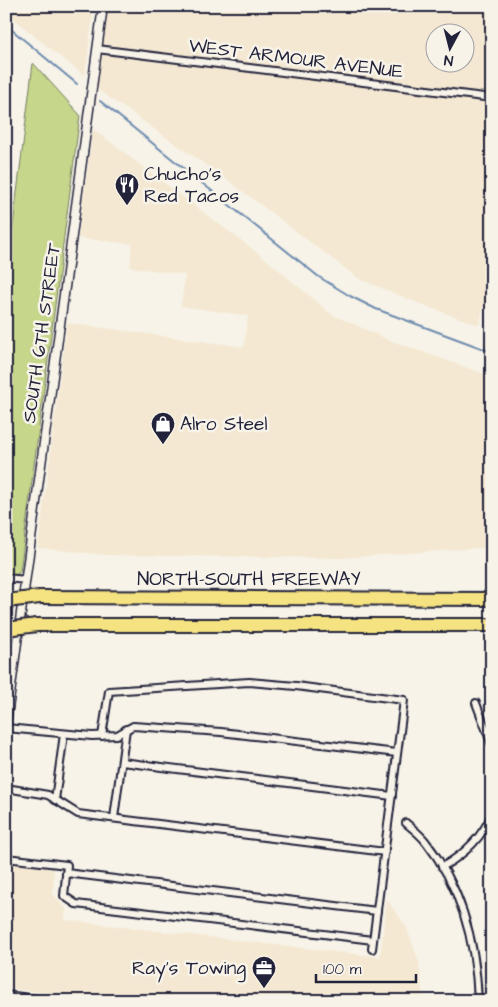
<svg xmlns="http://www.w3.org/2000/svg" width="498" height="1007" font-family="'Architects Daughter',sans-serif">
<style>
.built{fill:#f4e8d2;fill-rule:evenodd}
.green{fill:#c6d68b;stroke:#747c63}
.lines{fill:none;stroke-linecap:round;stroke-linejoin:round}
.stream{stroke:#6e8baf;stroke-width:2}
.minor-casing{stroke:#22223b;stroke-width:10}
.tertiary-casing{stroke:#22223b;stroke-width:11}
.motorway-casing{stroke:#22223b;stroke-width:16}
.minor{stroke:#f7f3e8;stroke-width:6}
.tertiary{stroke:#f7f3e8;stroke-width:8}
.motorway{stroke:#f5e382;stroke-width:12}
.motorway-bridge-casing{stroke:#22223b;stroke-width:16;stroke-linecap:butt}
.motorway-bridge{stroke:#f5e382;stroke-width:12}
.labels{text-anchor:middle;dominant-baseline:central;stroke-width:5;stroke-linejoin:round;paint-order:stroke}
.street-label{font-size:19px;fill:#22223b;stroke:#f7f3e8}
.poi-label{font-size:19px;fill:#22223b;stroke:#f7f3e8;text-anchor:start}
</style>
<rect width="100%" height="100%" fill="#f7f3e8"/>
<filter id="ink" filterUnits="userSpaceOnUse"><feTurbulence type="fractalNoise" baseFrequency=".02" numOctaves="2"/><feDisplacementMap in="SourceGraphic" scale="10" xChannelSelector="R" yChannelSelector="G"/><feConvolveMatrix kernelMatrix="1 2 1 2 8 2 1 2 1" color-interpolation-filters="sRGB"/></filter>
<g filter="url(#ink)">
<g class="built">
<polygon points="6,6 94,6 85,76 39,40 6,12"/>
<path d="M 108,6 L 492,6 L 492,305 L 484,305 L 479,325 L 428,307 L 359,279 L 233,184 L 97,89 ZM 436,32 L 466,32 L 466,62 L 436,62 Z"/>
<polygon points="93,129 267,260 331,314 389,340 482,373 492,379 492,547 341,558 106,555 38,548 67,323 244,347 248,316 181,306 185,275 130,267 132,244 78,238"/>
<polygon points="6,862 54,869 53,894 66,909 65,920 380,957 387,900 406,926 419,962 423,997 377,996 376,1001 113,1001 6,988"/>
</g>
<polygon class="green" points="33,63 80,115 20,572 16,575 6,574 6,282"/>
<g class="lines">
<g class="stream">
<polyline points="6,25 77,84"/>
<polyline points="100,101 319,277 350,296 376,309 492,352"/>
</g>
<defs>
<g id="minor">
<polyline points="97,49 492,98"/>
<polyline points="6,578 26,580"/>
<polyline points="476,703 492,745"/>
<polyline points="6,728 92,736 117,735 133,726 163,728 221,732 397,753"/>
<polyline points="102,736 109,691 249,682 296,686 404,700 372,949"/>
<polyline points="122,762 392,796"/>
<polyline points="6,788 48,795 78,814 385,852"/>
<polyline points="55,800 64,734"/>
<polyline points="114,818 126,729"/>
<path d="M 406,823 C 413,829 421,835 426,842 C 462,888 476,943 478,1001"/>
<polyline points="6,858 67,865 64,896 76,904 373,940"/>
<path d="M 442,867 C 465,854 482,838 492,814"/>
<polyline points="66,873 377,911"/>
<polyline points="6,995 54,1001"/>
</g>
<polyline id="tertiary" points="6,724 103,6"/>
<g id="motorway">
<polyline points="40,597 492,599"/>
<polyline points="37,625 492,625"/>
</g>
</defs>
<use href="#minor" class="minor-casing"/>
<use href="#tertiary" class="tertiary-casing"/>
<use href="#motorway" class="motorway-casing"/>
<use href="#minor" class="minor"/>
<use href="#tertiary" class="tertiary"/>
<use href="#motorway" class="motorway"/>
<defs>
<g id="motorway-bridge">
<polyline points="6,601 40,597"/>
<polyline points="6,629 37,625"/>
</g>
</defs>
<use href="#motorway-bridge" class="motorway-bridge-casing"/>
<use href="#motorway-bridge" class="motorway-bridge"/>
</g>
</g>
<defs>
<symbol id="restaurant-pin" viewBox="-11 -11 22 30"><path d="M0 17L-7.5 6A9.5 9.5 0 1 1 7.5 6Z" fill="#22223b" stroke="#f7f3e8"/><path d="M-5-6h1v4h1v-4h1v4h1v-4h1v5L-1.5 .5V6h-2V.5L-5-1ZM5-6V6H3V1.5H1.5Q1.5-4 5-6Z" fill="#fff"/></symbol>
<symbol id="shop-pin" viewBox="-11 -11 22 30"><path d="M0 17L-7.5 6A9.5 9.5 0 1 1 7.5 6Z" fill="#22223b" stroke="#f7f3e8"/><path d="M-5-2.5h2.3a2.7 3.5 0 0 1 5.4 0H5L5.5 6h-11ZM-1.5-2.5h3a1.5 2.3 0 0 0-3 0Z" fill="#fff"/></symbol>
<symbol id="office-pin" viewBox="-11 -11 22 30"><path d="M0 17L-7.5 6A9.5 9.5 0 1 1 7.5 6Z" fill="#22223b" stroke="#f7f3e8"/><path d="M-6-3h4V-5.5h4V-3h4V5H-6ZM-1-4.5V-3h2v-1.5ZM-6 0V1H6V0Z" fill="#fff"/></symbol>
</defs>
<g fill-rule="evenodd">
<use href="#restaurant-pin" x="113" y="171" width="28" height="38"/>
<use href="#shop-pin" x="149" y="410" width="28" height="38"/>
<use href="#office-pin" x="250" y="954" width="28" height="38"/>
</g>
<g class="labels">
<g class="street-label">
<text transform="translate(296 59) rotate(7)">WEST ARMOUR AVENUE</text>
<text transform="translate(42 333) rotate(-82)">SOUTH 6TH STREET</text>
<text x="249" y="579">NORTH-SOUTH FREEWAY</text>
</g>
<g class="poi-label">
<text x="144" y="174">Chucho's<tspan x="144" dy="22">Red Tacos</tspan></text>
<text x="180" y="424">Alro Steel</text>
<text x="246" y="968" text-anchor="end">Ray's Towing</text>
</g>
</g>
<rect width="498" height="1007" fill="none" stroke="#f7f3e8" stroke-width="25"/>
<rect x="12" y="12" width="473" height="982" fill="none" stroke="#22223b" stroke-width="2" filter="url(#ink)"/>
<g transform="translate(450 48) rotate(187)"><circle r="24" fill="#f7f3e8" stroke="#a29fa3"/>
<path d="M0-4L9 19L0 12L-9 19Z" fill="#22223b"/>
<text y="-8" font-size="14" font-weight="bold" text-anchor="middle" fill="#22223b">N</text>
</g>
<path d="M316 974v8h100v-8" fill="none" stroke="#22223b" stroke-width="2.5"/>
<text x="323" y="974" font-size="15" fill="#22223b" stroke="#f7f3e8" stroke-width="4" paint-order="stroke">100 m</text>
</svg>
